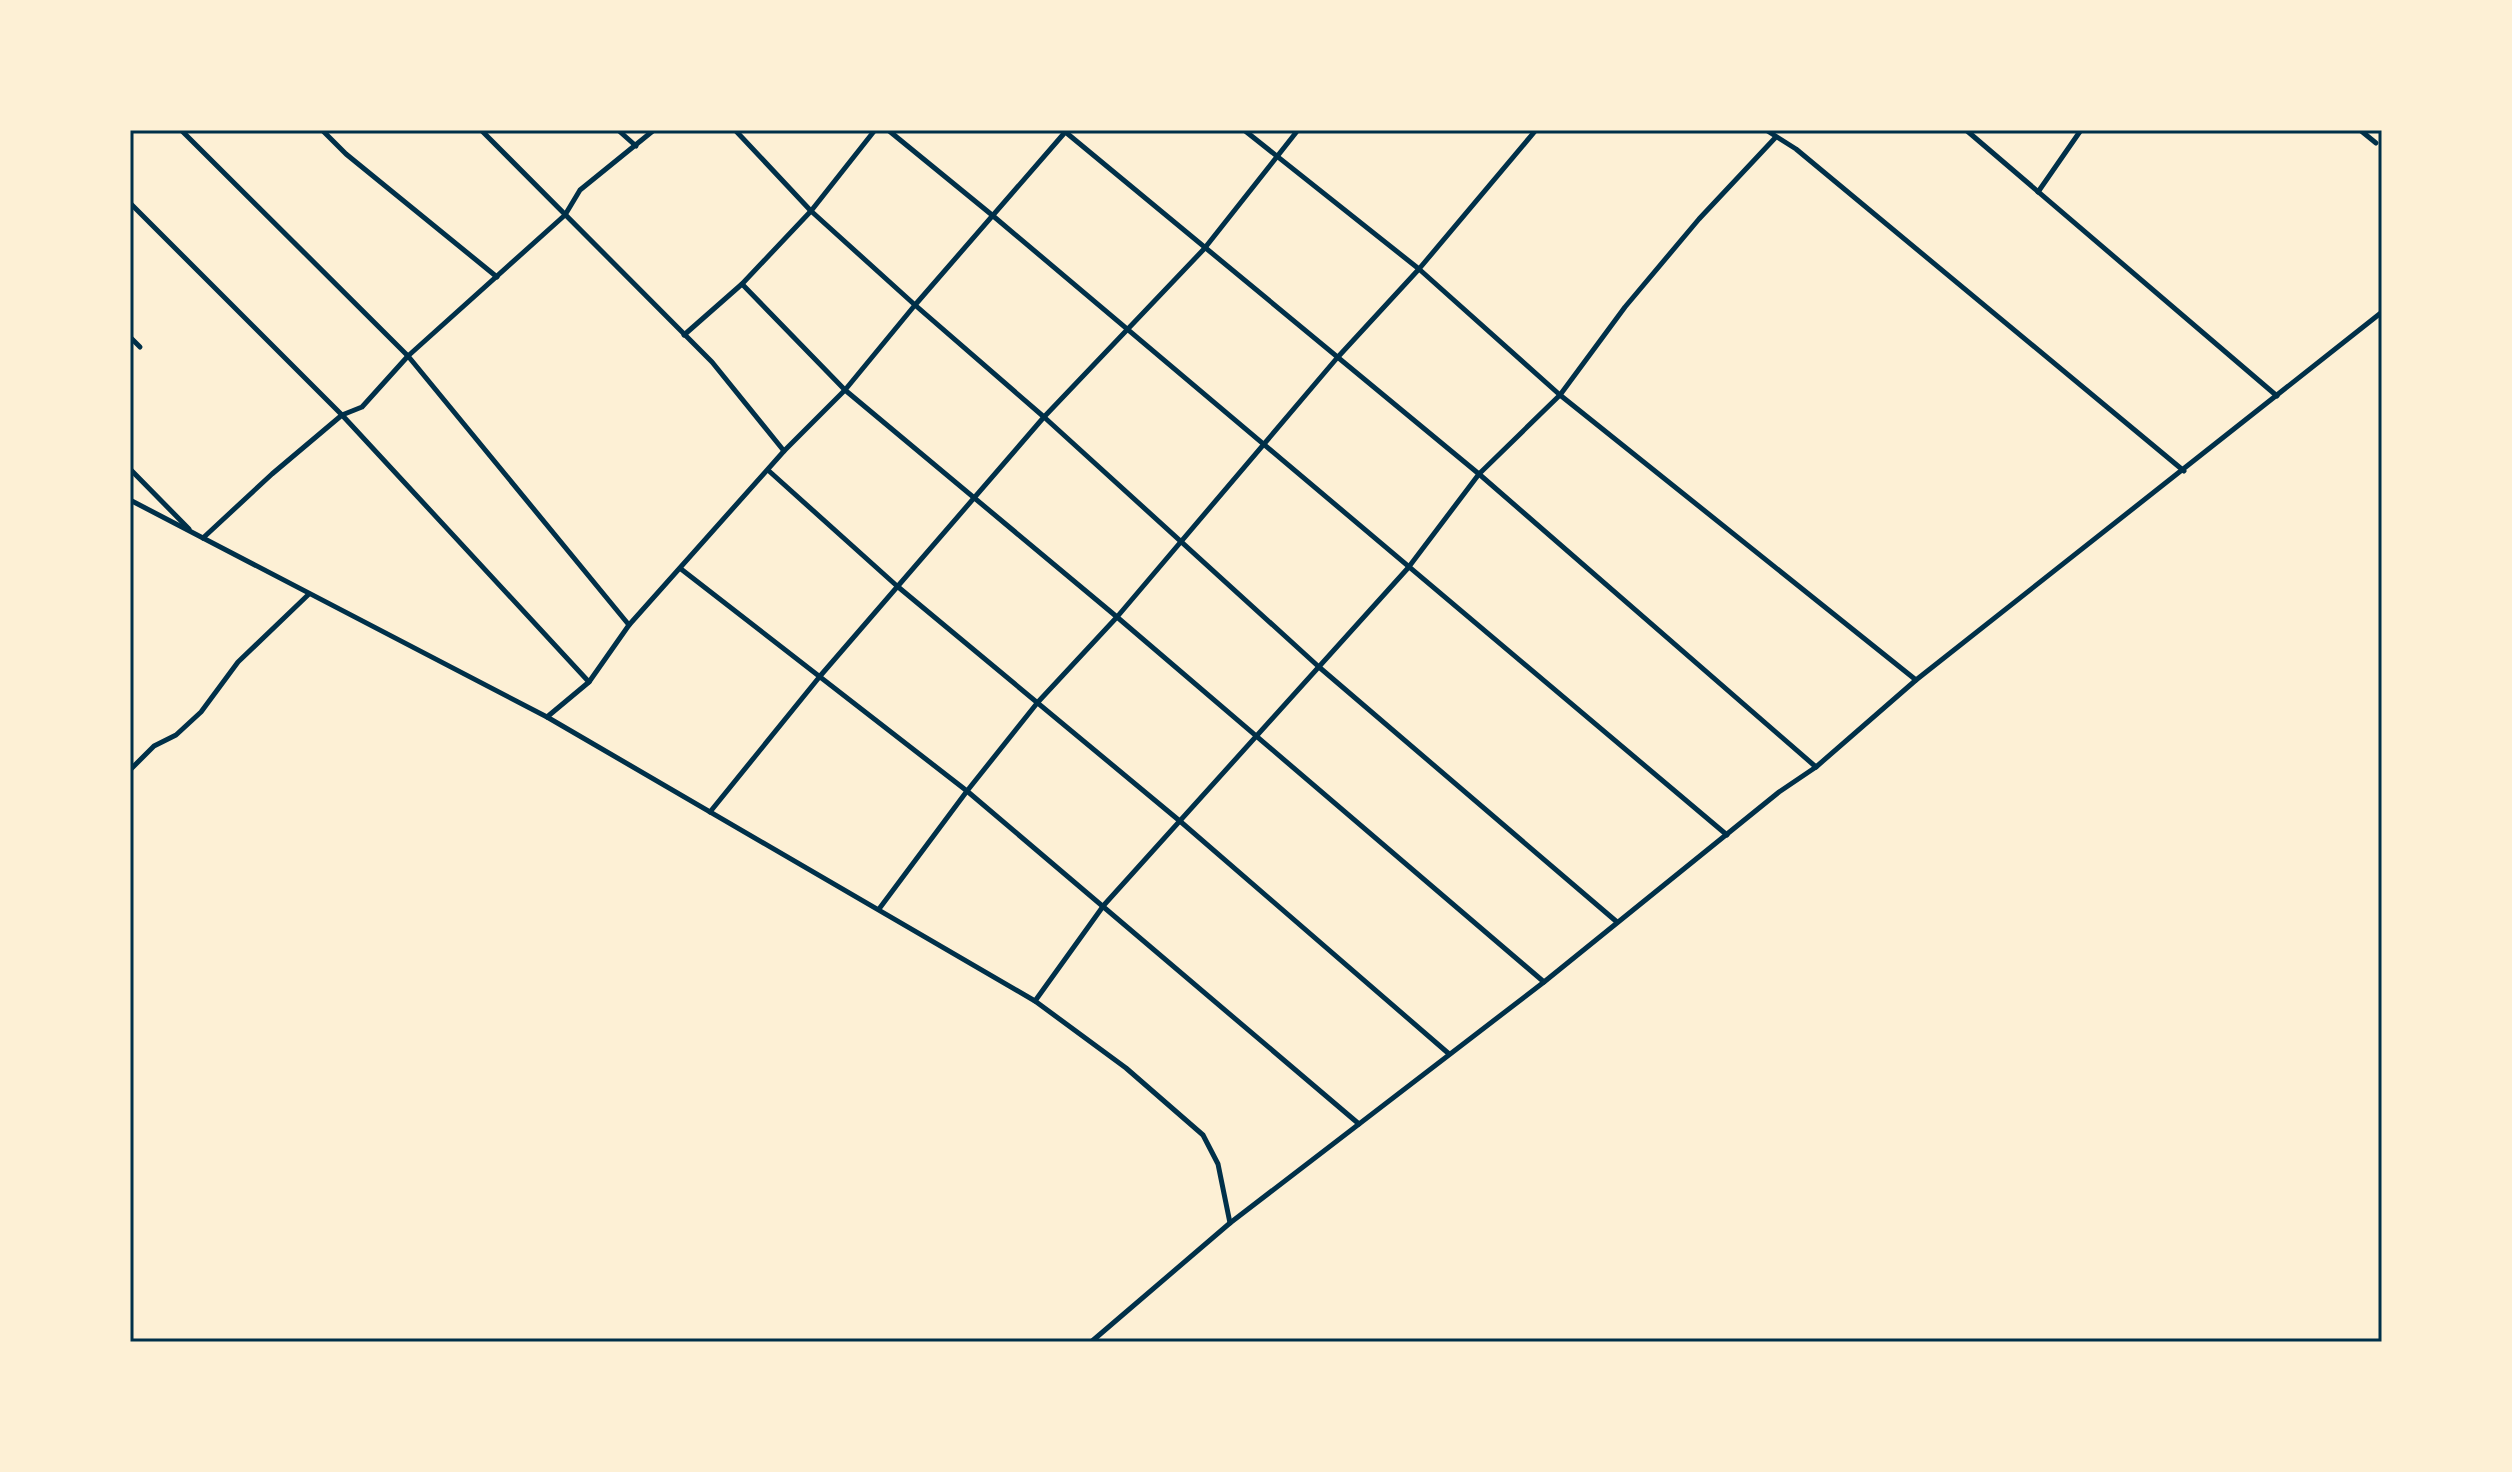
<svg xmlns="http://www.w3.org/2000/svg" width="2512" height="1472" font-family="'Public Sans',sans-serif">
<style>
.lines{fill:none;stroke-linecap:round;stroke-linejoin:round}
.minor{stroke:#003049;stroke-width:5}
.neatline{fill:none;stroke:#003049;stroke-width:3}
</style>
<rect width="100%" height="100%" fill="#fdf0d5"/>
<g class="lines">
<g class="minor">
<polyline points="181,130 408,356 629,625"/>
<polyline points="322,130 346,154 497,277"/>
<polyline points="481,130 712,362 784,451"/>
<polyline points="618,130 636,146"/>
<polyline points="735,130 811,211 915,305 1044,417 1319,667 1617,922"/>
<polyline points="888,130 992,215 1727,835"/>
<polyline points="1063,130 1479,474 1816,767"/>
<polyline points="1244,130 1419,269 1560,395 1916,680"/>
<polyline points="1766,130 1796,149 2184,471"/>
<polyline points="1966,130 2277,396"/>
<polyline points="2360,130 2376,143"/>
<polyline points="2038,192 2081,130"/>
<polyline points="130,203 342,415 589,682"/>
<polyline points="742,284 845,390 1117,617 1544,982"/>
<polyline points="684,335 742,284 811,211 875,130"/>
<polyline points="130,337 140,347"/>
<polyline points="130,469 189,529"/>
<polyline points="769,471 897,586 1181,822 1448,1053"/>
<polyline points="130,500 547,717 1035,1001 1126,1068 1203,1135 1218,1164 1230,1223"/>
<polyline points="203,538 272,474 342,415 362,407 408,356 565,215 580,190 654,130"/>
<polyline points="681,569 967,791 1359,1124"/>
<polyline points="547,717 589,682 629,625 784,451 845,390 915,305 1067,130"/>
<polyline points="130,770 154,746 176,735 201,712 238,662 309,594"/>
<polyline points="710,812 821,675 1044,417 1204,249 1298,130"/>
<polyline points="879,909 967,791 1038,702 1117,617 1337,358 1419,269 1536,130"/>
<polyline points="1035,1001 1104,905 1408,568 1479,474 1560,395 1625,307 1699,219 1775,138"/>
<polyline points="1091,1342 1230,1223 1544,982 1779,792 1816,767 1916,680 2382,312"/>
</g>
</g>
<rect width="2512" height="1472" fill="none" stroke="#fdf0d5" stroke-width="264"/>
<rect x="132" y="132" width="2248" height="1208" class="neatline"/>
</svg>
